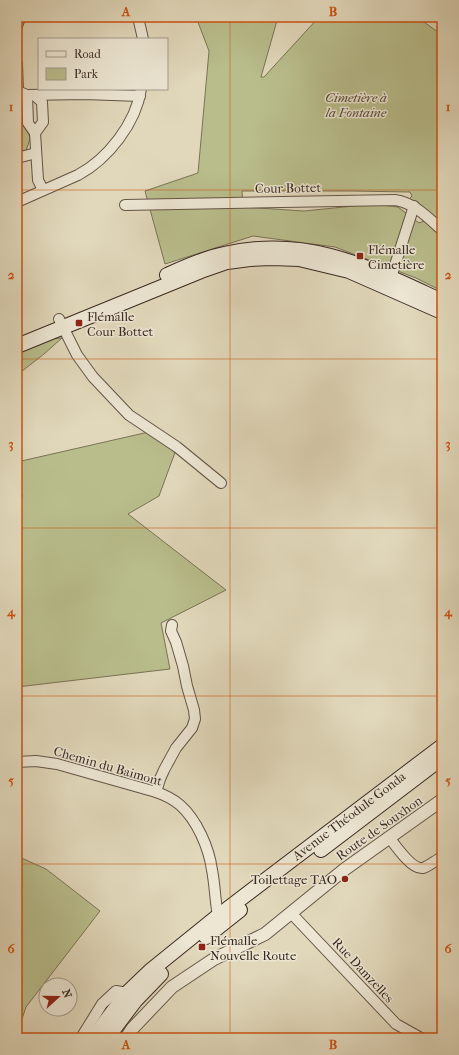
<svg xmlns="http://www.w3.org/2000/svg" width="459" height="1055" font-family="'IM FELL French Canon',serif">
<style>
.green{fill:#b9bd8c;stroke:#7a7357}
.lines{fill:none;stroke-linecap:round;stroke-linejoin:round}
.minor-casing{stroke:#645548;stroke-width:12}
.tertiary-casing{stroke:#645548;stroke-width:14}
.secondary-casing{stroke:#3a2922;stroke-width:16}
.minor{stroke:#ece6d3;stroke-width:10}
.tertiary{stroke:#ece6d3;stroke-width:12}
.secondary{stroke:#ece6d3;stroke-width:14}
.grid{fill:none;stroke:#ce520f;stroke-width:1;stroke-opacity:0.55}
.poi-dot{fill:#8f2418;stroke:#ece6d3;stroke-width:1.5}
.labels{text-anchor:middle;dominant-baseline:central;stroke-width:3;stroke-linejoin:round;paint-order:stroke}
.park-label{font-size:13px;font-style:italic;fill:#534737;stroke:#ece6d3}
.street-label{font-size:13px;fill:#3a2922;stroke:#ece6d3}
.poi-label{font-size:13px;fill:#3a2922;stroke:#ece6d3;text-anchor:start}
.neatline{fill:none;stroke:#ce520f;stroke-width:1.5}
.grid-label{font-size:13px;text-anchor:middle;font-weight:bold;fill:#ce520f}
</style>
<rect width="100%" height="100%" fill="#e1d8bb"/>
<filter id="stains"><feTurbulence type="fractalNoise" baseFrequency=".005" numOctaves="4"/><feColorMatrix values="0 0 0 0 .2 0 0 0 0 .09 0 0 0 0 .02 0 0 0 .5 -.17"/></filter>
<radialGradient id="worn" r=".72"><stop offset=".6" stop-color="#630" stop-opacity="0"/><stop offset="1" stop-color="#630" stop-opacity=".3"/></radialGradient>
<g class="green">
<polygon points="196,17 278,17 261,77 264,77 319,17 417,17 442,35 442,224 409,199 412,196 410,192 350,191 242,191 243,207 304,211 374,204 398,207 419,223 424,221 442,234 442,291 416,278 335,247 253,236 165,264 145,191 198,173 209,51"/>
<polygon points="17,122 21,122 29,134 30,139 26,151 17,155"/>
<polygon points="62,338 44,354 17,375 17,351 45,339"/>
<polygon points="153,431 177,447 159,496 128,514 226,590 161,623 170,669 17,687 17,501 23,496 17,490 17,462"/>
<polygon points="17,856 46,869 100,911 26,1007 17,1034 21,1038 17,1038"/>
</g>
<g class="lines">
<defs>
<g id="minor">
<polyline points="138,17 143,39"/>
<polyline points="17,26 19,20 23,17"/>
<polyline points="17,64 18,92"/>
<polyline points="17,91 27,95 28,123 35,133 38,180 43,190"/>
<polyline points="27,95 84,94 140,96"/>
<polyline points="34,95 42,102 43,122 35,133"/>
<polyline points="17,158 36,153"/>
<path d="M 17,202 L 78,175 C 108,159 136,123 141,89"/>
<path d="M 125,205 L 395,200 C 415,203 428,218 442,230"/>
<polyline points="389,284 414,206"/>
<polyline points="59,319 77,355 93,377 129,415 177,447 221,483"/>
<path d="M 17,762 L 36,761 L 57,764 L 156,792 C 165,795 173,799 180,805 C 197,820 209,848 212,870 C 215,885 215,900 218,916 L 221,920"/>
<polyline points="156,792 160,779 164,770 176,748 192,728 195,719 194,710 187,686 183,666 176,642 171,631 172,625"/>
<path d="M 389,837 C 395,845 412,870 423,868 C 429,866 436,860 442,857"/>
<polyline points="291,913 396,1024 421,1038"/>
<polyline points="81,1038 102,1004 116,991 127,993 130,996"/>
</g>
<polyline id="tertiary" points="126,1038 132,1029 172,987 214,959 265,934 345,869 442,800"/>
<g id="secondary">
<path d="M 167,275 C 185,267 204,258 224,254 C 308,235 368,267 442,301"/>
<polyline points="17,346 201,271 227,262 250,259 272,258 299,259 349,271 442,312"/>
<polyline points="321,850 442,758"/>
<polyline points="206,937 240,910"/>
<polyline points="94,1038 105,1022 127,993 150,971 218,916 442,746"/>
<polyline points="107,1038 135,1001 161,974"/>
</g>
</defs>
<use href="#minor" class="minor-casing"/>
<use href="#tertiary" class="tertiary-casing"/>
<use href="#secondary" class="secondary-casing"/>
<use href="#minor" class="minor"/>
<use href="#tertiary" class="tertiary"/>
<use href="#secondary" class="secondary"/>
</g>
<path class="grid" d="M 230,17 L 230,1038M 17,190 L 442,190M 17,359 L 442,359M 17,528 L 442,528M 17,696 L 442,696M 17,864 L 442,864"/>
<g class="poi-dot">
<rect x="356" y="252" width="8" height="8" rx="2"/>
<rect x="75" y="319" width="8" height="8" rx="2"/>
<circle cx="345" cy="879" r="4"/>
<rect x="198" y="943" width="8" height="8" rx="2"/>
</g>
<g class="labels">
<g class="park-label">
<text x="356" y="97">Cimetière à<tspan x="356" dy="15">la Fontaine</tspan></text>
</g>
<g class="street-label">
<text transform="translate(288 188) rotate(-1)">Cour Bottet</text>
<text transform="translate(108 766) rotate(16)">Chemin du Baimont</text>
<text transform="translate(349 816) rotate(-37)">Avenue Théodule Gonda</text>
<text transform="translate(379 828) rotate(-35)">Route de Souxhon</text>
<text transform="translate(363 970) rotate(47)">Rue Damzelles</text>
</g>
<g class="poi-label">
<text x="368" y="249">Flémalle<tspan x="368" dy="15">Cimetière</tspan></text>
<text x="87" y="316">Flémalle<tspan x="87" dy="15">Cour Bottet</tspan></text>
<text x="337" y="879" text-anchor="end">Toilettage TAO</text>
<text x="210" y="940">Flémalle<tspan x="210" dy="15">Nouvelle Route</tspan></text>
</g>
</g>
<rect width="459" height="1055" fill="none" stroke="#e1d8bb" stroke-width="44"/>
<rect x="38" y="38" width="130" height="52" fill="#ece6d3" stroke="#a59a8c"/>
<rect x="46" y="51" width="20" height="6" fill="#ece6d3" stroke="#a59a8c"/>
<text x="74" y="58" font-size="12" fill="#3a2922">Road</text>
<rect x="46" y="68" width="20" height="12" fill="#b9bd8c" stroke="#a59a8c"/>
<text x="74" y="78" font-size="12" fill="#3a2922">Park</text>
<g transform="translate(58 997) rotate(69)"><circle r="19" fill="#ece6d3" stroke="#a59a8c"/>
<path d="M0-3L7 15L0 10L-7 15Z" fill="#8f2418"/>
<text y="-6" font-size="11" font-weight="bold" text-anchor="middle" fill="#3a2922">N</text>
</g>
<rect x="22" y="22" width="415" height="1011" class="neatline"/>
<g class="grid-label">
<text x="126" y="16">A</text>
<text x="333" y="16">B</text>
<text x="11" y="111">1</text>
<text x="448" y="111">1</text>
<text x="11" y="279">2</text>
<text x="448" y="279">2</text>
<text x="11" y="448">3</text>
<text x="448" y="448">3</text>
<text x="11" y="616">4</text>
<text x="448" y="616">4</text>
<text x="11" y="785">5</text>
<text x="448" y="785">5</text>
<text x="11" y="953">6</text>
<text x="448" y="953">6</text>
<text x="126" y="1049">A</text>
<text x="333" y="1049">B</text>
</g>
<rect width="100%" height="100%" filter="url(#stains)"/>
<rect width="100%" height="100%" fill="url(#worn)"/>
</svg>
